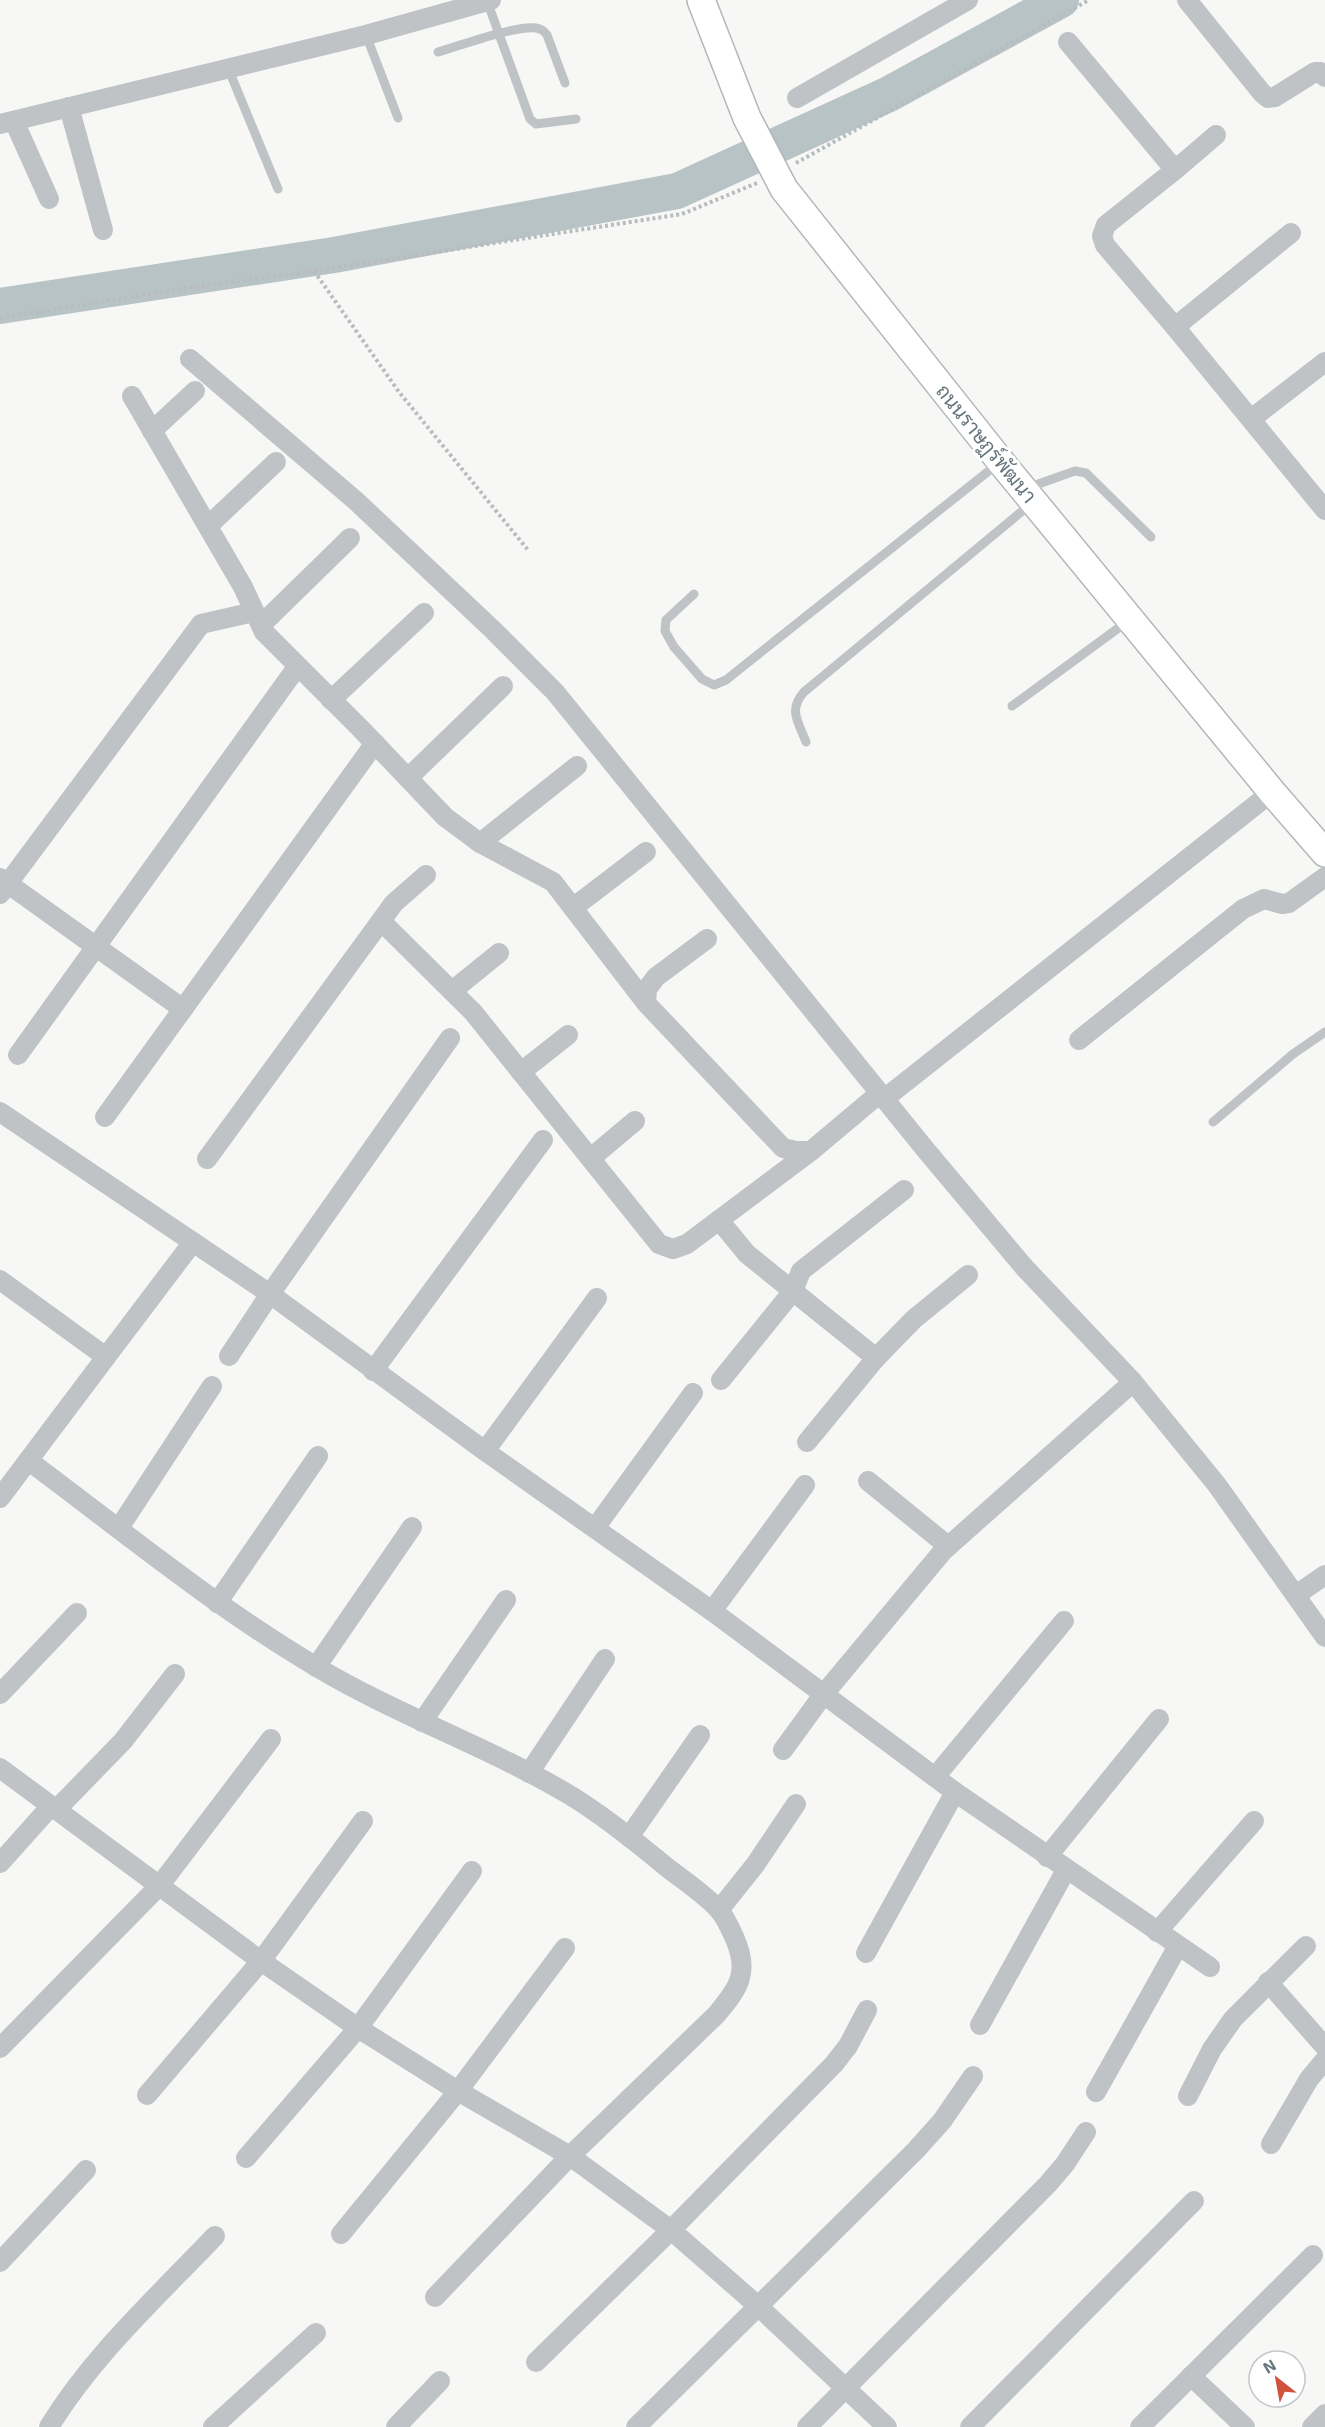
<svg xmlns="http://www.w3.org/2000/svg" width="1325" height="2427" font-family="'Exo 2',Sarabun,sans-serif">
<style>
.lines{fill:none;stroke-linecap:round;stroke-linejoin:round}
.river{stroke:#b8c3c6;stroke-width:36}
.secondary-casing{stroke:#b2b7ba;stroke-width:30}
.path{stroke:#b9bcbe;stroke-width:4;stroke-dasharray:3 3;stroke-linecap:butt}
.lane{stroke:#bfc3c6;stroke-width:9}
.street{stroke:#bfc3c6;stroke-width:20}
.secondary{stroke:#fff;stroke-width:27}
.labels{text-anchor:middle;dominant-baseline:central;stroke-width:6;stroke-linejoin:round;paint-order:stroke}
.street-label{font-size:20px;fill:#66757c;stroke:#fff}
</style>
<rect width="100%" height="100%" fill="#f7f7f5"/>
<g class="lines">
<polyline class="river" points="0,306 334,255 677,191 889,94 1061,0"/>
<defs>
<polyline id="secondary" points="701,0 747,118 784,189 1001,462 1272,792 1325,853"/>
</defs>
<use href="#secondary" class="secondary-casing"/>
<g class="path">
<polyline points="796,163 1089,0"/>
<polyline points="314,271 399,392 528,550"/>
<polyline points="0,318 180,289 314,271 682,214 757,183"/>
</g>
<g class="lane">
<polyline points="487,1 530,119 536,124 576,119"/>
<polyline points="366,35 398,118"/>
<path d="M 438,52 C 459,46 516,25 536,28 C 542,29 544,31 547,35 L 565,83"/>
<polyline points="228,68 278,189"/>
<polyline points="1027,488 1075,471 1086,473 1151,537"/>
<polyline points="694,594 666,620 665,631 674,647 702,679 714,685 726,680 1000,462"/>
<polyline points="1012,706 1128,621"/>
<path d="M 806,742 C 798,721 788,710 804,692 L 1032,503"/>
<polyline points="1213,1122 1293,1054 1325,1032"/>
</g>
<g class="street">
<polyline points="1187,0 1262,93 1268,98 1275,97 1315,72 1320,72 1325,77"/>
<polyline points="1068,42 1175,170 1106,225 1102,236 1105,245 1175,327 1325,510"/>
<polyline points="797,98 968,0"/>
<polyline points="69,107 103,230"/>
<polyline points="14,121 49,199"/>
<polyline points="0,124 366,35 491,0"/>
<polyline points="1175,170 1216,135"/>
<polyline points="1175,327 1291,233"/>
<polyline points="190,359 356,501 492,629 555,692 925,1149 1024,1267 1133,1382 1217,1485 1325,1637"/>
<polyline points="132,396 243,587 264,632 361,729 445,817 480,843 553,882 646,1003"/>
<polyline points="1251,419 1325,362"/>
<polyline points="152,431 195,391"/>
<polyline points="208,526 276,462"/>
<polyline points="261,625 350,538"/>
<polyline points="331,700 424,613"/>
<polyline points="408,778 503,686"/>
<polyline points="480,843 577,766"/>
<polyline points="0,878 183,1009"/>
<polyline points="0,894 201,624 254,612"/>
<polyline points="574,907 646,852"/>
<polyline points="381,921 473,1012 659,1244 673,1249 687,1244 811,1151"/>
<polyline points="707,939 656,977 647,989 646,1003 783,1148 796,1151 811,1151 880,1093"/>
<polyline points="452,991 499,953"/>
<polyline points="1079,1040 1243,909 1264,899 1282,904 1289,903 1325,877"/>
<polyline points="18,1055 297,667"/>
<polyline points="521,1072 568,1035"/>
<polyline points="884,1099 1272,792"/>
<polyline points="0,1112 270,1294 485,1451 712,1611 955,1792 1210,1967"/>
<polyline points="105,1117 375,743"/>
<polyline points="591,1158 635,1121"/>
<polyline points="207,1159 394,903 426,875"/>
<polyline points="719,1220 747,1254 876,1358"/>
<polyline points="0,1280 106,1357 0,1498"/>
<polyline points="229,1356 270,1294 450,1038"/>
<polyline points="106,1357 193,1242"/>
<polyline points="373,1371 543,1140"/>
<polyline points="721,1380 793,1291 801,1271 904,1190"/>
<polyline points="807,1442 876,1358 914,1319 968,1275"/>
<polyline points="485,1451 597,1298"/>
<path d="M 29,1461 C 123,1531 214,1606 315,1666 C 398,1716 490,1747 573,1797 C 605,1817 635,1841 664,1865 C 680,1878 706,1895 719,1910 C 726,1918 731,1930 735,1939 C 750,1973 738,1989 716,2015 L 570,2156 L 435,2297"/>
<polyline points="868,1481 948,1546"/>
<polyline points="119,1528 212,1386"/>
<polyline points="595,1528 693,1393"/>
<polyline points="1296,1595 1325,1575"/>
<polyline points="217,1603 318,1456"/>
<polyline points="712,1611 805,1485"/>
<polyline points="316,1667 412,1527"/>
<polyline points="0,1694 77,1613"/>
<polyline points="422,1722 506,1600"/>
<polyline points="783,1750 823,1695 943,1551 1133,1382"/>
<polyline points="0,1768 261,1961 358,2028 458,2091 570,2156 671,2230 758,2306 887,2427"/>
<polyline points="529,1773 605,1659"/>
<polyline points="935,1777 1064,1621"/>
<polyline points="56,1810 123,1741 175,1674"/>
<polyline points="629,1837 700,1735"/>
<polyline points="1047,1857 1159,1719"/>
<polyline points="0,1863 51,1806"/>
<polyline points="719,1910 755,1865 796,1804"/>
<polyline points="1157,1932 1254,1821"/>
<polyline points="866,1953 955,1792"/>
<polyline points="1268,1982 1325,2047"/>
<polyline points="980,2025 1066,1870"/>
<polyline points="0,2048 160,1885 271,1739"/>
<polyline points="1096,2092 1178,1946"/>
<polyline points="147,2095 261,1961 363,1821"/>
<polyline points="1188,2096 1212,2049 1233,2019 1306,1946"/>
<polyline points="1271,2144 1309,2079 1325,2060"/>
<polyline points="246,2158 358,2028 472,1871"/>
<polyline points="341,2234 458,2091 565,1948"/>
<polyline points="0,2262 86,2170"/>
<polyline points="536,2362 671,2230 834,2064 848,2046 867,2010"/>
<polyline points="1191,2376 1245,2427"/>
<path d="M 49,2427 C 93,2355 157,2297 215,2236"/>
<polyline points="213,2427 316,2333"/>
<polyline points="396,2427 440,2381"/>
<polyline points="636,2427 916,2150 942,2121 973,2076"/>
<polyline points="807,2427 1048,2184 1065,2164 1086,2132"/>
<polyline points="970,2427 1194,2201"/>
<polyline points="1140,2427 1313,2255"/>
<polyline points="1312,2427 1325,2414"/>
</g>
<use href="#secondary" class="secondary"/>
</g>
<g class="labels">
<g class="street-label">
<text transform="translate(987 443) rotate(51)">ถนนราษฏร์พัฒนา</text>
</g>
</g>
<g transform="translate(1277 2379) rotate(329)"><circle r="28" fill="#ffffff" stroke="#c2c8cb" stroke-width="1.5"/>
<path d="M0-4.5L10 22L0 15L-10 22Z" fill="#d0523c"/>
<text y="-9" font-size="16" font-weight="bold" text-anchor="middle" fill="#66757c">N</text>
</g>
</svg>
